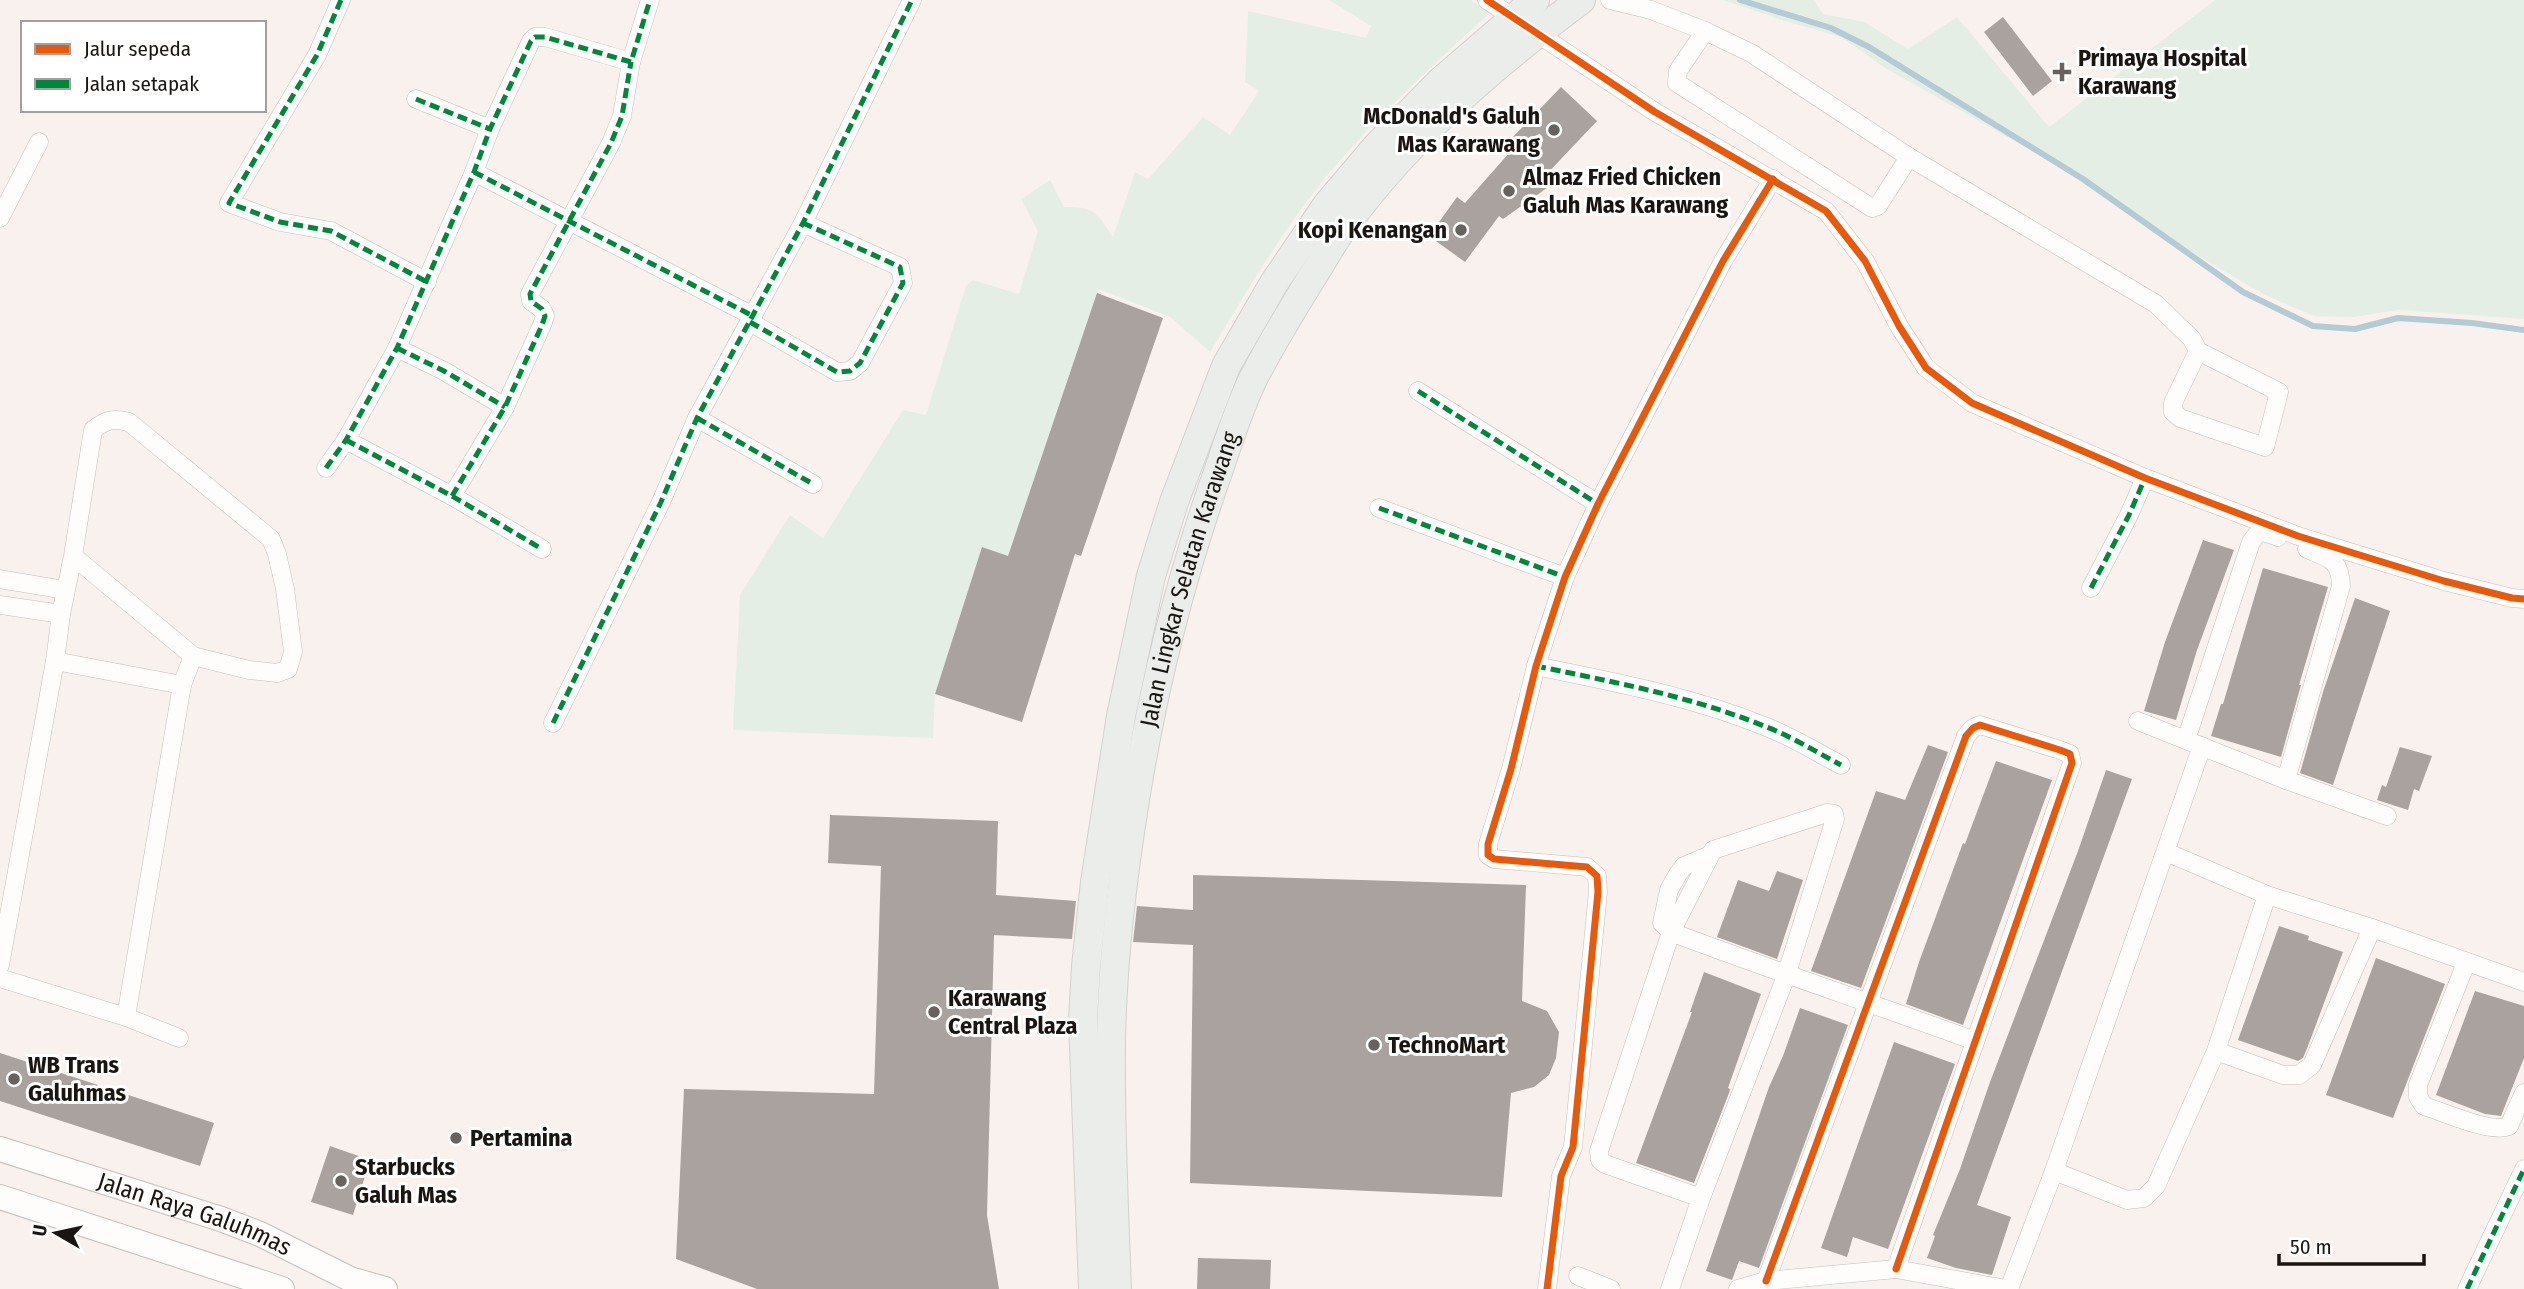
<svg xmlns="http://www.w3.org/2000/svg" width="2524" height="1289" font-family="'Fira Sans Condensed',sans-serif">
<style>
.green{fill:#e5eee5}
.lines{fill:none;stroke-linecap:round;stroke-linejoin:round}
.stream{stroke:#b4cad4;stroke-width:6}
.building{fill:#a9a29f}
.minor-casing{stroke:#c5bfbc;stroke-width:19}
.secondary-casing{stroke:#c5bfbc;stroke-width:26}
.primary-casing{stroke:#d3d0ce;stroke-width:30}
.minor{stroke:#fefdfc;stroke-width:18}
.secondary{stroke:#fefdfc;stroke-width:24}
.primary{stroke:#eaede9;stroke-width:28}
.quiet{stroke:#00873e;stroke-width:5;stroke-dasharray:10 5;stroke-linecap:butt}
.cycleway-casing{stroke:#fff;stroke-width:11}
.cycleway{stroke:#e8590c;stroke-width:7}
.poi-dot{fill:#68625e;stroke:#fff;stroke-width:2.5}
.labels{text-anchor:middle;dominant-baseline:central;stroke-width:6;stroke-linejoin:round;paint-order:stroke}
.poi-label{font-size:24px;font-weight:bold;fill:#1a1511;stroke:#fff;text-anchor:start}
.street-label{font-size:24px;fill:#1a1511;stroke:#fff}
</style>
<rect width="100%" height="100%" fill="#f9f1ed"/>
<g class="green">
<path d="M 1329,0 L 1471,0 L 1490,13 C 1427,70 1363,129 1311,196 C 1273,246 1242,299 1210,352 L 1170,317 L 1099,289 L 1008,556 L 982,547 L 935,694 L 933,738 L 733,730 L 740,595 L 790,515 L 823,538 L 903,410 L 926,415 L 966,286 L 973,280 L 1019,294 L 1038,231 L 1021,199 L 1050,180 L 1064,207 C 1094,206 1097,213 1113,237 L 1135,172 L 1148,179 L 1203,117 L 1230,135 L 1259,91 L 1245,82 L 1248,11 L 1366,38 L 1371,26 Z"/>
<polygon points="1723,0 1814,0 1823,14 1864,22 1908,49 1957,17 2049,127 2215,0 2524,0 2524,319 2399,310 2353,317 2314,316 2263,294 2180,245 2041,156 1885,68 1841,37 1785,21"/>
</g>
<g class="lines">
<polyline class="stream" points="1740,0 1831,28 1869,47 2083,179 2243,292 2313,326 2355,329 2398,318 2472,323 2524,330"/>
</g>
<g class="building">
<polygon points="2003,17 2052,81 2033,96 1984,32"/>
<polygon points="1561,87 1597,121 1543,178 1551,185 1503,219 1499,216 1465,262 1429,236 1457,197 1465,203 1517,144 1511,139"/>
<polygon points="1097,293 1163,318 1081,556 1075,554 1022,722 935,694 982,547 1008,556"/>
<polygon points="2203,540 2234,550 2197,650 2176,720 2144,711 2165,642"/>
<polygon points="2263,568 2328,587 2299,685 2301,685 2281,757 2211,736 2221,704 2223,704"/>
<polygon points="2355,598 2390,611 2333,785 2300,773 2323,692"/>
<polygon points="1928,745 1948,752 1861,988 1811,971 1876,791 1905,800"/>
<polygon points="2400,747 2432,756 2419,791 2414,789 2408,810 2377,800 2382,785 2386,787"/>
<polygon points="1996,761 2052,780 1963,1025 1906,1004 1919,962 1963,843 1965,844"/>
<polygon points="2106,770 2132,779 1977,1205 2011,1217 1992,1275 1956,1268 1927,1258 1935,1236 1933,1235 1960,1169 1990,1082 2078,851"/>
<polygon points="830,815 998,821 996,895 1076,901 1072,939 994,935 987,1215 999,1289 757,1289 676,1259 684,1089 874,1094 881,866 828,863"/>
<polygon points="1777,871 1803,880 1777,959 1717,937 1738,880 1769,891"/>
<polygon points="1193,875 1526,885 1522,1001 1547,1011 1559,1032 1556,1058 1549,1075 1534,1087 1511,1093 1502,1197 1190,1183 1193,945 1133,942 1137,906 1193,910"/>
<polygon points="2279,926 2309,936 2308,940 2343,952 2308,1046 2303,1058 2298,1061 2238,1040"/>
<polygon points="2376,958 2445,984 2393,1118 2326,1095"/>
<polygon points="1704,972 1761,994 1728,1088 1730,1089 1729,1093 1694,1183 1636,1163 1692,1012 1690,1012"/>
<polygon points="2475,991 2524,1006 2524,1058 2501,1116 2485,1114 2436,1095"/>
<polygon points="1800,1008 1848,1025 1759,1268 1739,1261 1732,1280 1706,1271 1769,1087 1783,1056"/>
<polygon points="1894,1042 1955,1064 1888,1249 1853,1237 1847,1257 1821,1248"/>
<polygon points="0,1053 214,1123 200,1166 0,1101"/>
<polygon points="330,1146 370,1160 353,1215 311,1202"/>
<polygon points="1198,1258 1271,1260 1270,1289 1197,1289"/>
</g>
<g class="lines">
<defs>
<g id="minor">
<polyline points="341,0 317,55 229,203 280,222 331,231 427,282"/>
<polyline points="1487,0 1655,112 1826,211 1865,261 1899,326 1926,368 1972,403 2145,478 2298,536 2444,581 2512,598 2524,599"/>
<polyline points="1610,0 1651,10 1705,31 1678,71 1677,83 1872,208 1878,206 1909,157"/>
<polyline points="1705,31 1751,53 1909,157 2156,304 2192,339 2198,351 2279,392 2265,447 2180,418 2173,412 2173,403 2198,351"/>
<polyline points="416,99 490,129"/>
<polyline points="474,172 753,316"/>
<polyline points="0,218 39,142"/>
<polyline points="750,322 837,372 850,371 860,363 903,283 900,267 803,223"/>
<polyline points="397,348 444,371 505,407"/>
<polyline points="1418,391 1598,504"/>
<polyline points="697,418 813,484"/>
<polyline points="346,440 452,496 542,549"/>
<polyline points="326,468 346,440 397,348 474,172 490,129 531,41 535,37 545,37 631,62 650,0"/>
<polyline points="452,496 505,407 542,325 545,316 542,309 531,301 530,294 611,143 622,116 631,62"/>
<polyline points="1379,508 1565,577"/>
<polyline points="0,579 65,590"/>
<polyline points="2091,588 2129,515 2145,478"/>
<polyline points="0,605 61,614"/>
<polyline points="55,661 182,685"/>
<path d="M 1536,666 C 1613,682 1690,696 1764,726 C 1791,736 1816,752 1841,765"/>
<polyline points="2138,721 2286,780 2387,816"/>
<polyline points="553,723 661,502 697,418 803,223 912,0"/>
<polyline points="2186,740 2251,542 2257,534 2264,532 2278,537"/>
<path d="M 2286,780 L 2341,586 C 2340,559 2330,559 2307,549"/>
<polyline points="2166,852 2267,895 2372,928 2524,982"/>
<path d="M 1708,856 L 1684,866 L 1678,874 L 1669,890 L 1662,923 L 1671,932 C 1771,970 1874,1004 1975,1041"/>
<path d="M 2466,963 L 2418,1085 L 2418,1097 L 2424,1106 C 2444,1112 2491,1134 2509,1126 L 2524,1093"/>
<path d="M 0,965 L 55,661 L 61,614 L 73,556 L 93,430 C 105,420 113,418 129,422 L 271,539 L 277,554 L 285,589 L 293,652 L 288,669 L 277,673 L 249,670 L 193,656 L 73,556"/>
<polyline points="0,978 126,1017 179,1038"/>
<polyline points="126,1017 182,685 193,656"/>
<polyline points="2216,1051 2283,1075 2299,1075 2312,1065 2372,928"/>
<polyline points="2054,1171 2127,1200 2144,1198 2156,1186 2216,1051 2267,895"/>
<polyline points="1578,1276 1611,1289"/>
<polyline points="1766,1281 1966,736 1973,728 1980,725 2060,750 2070,754 2072,763 1896,1269"/>
<polyline points="1547,1289 1561,1176 1573,1147 1598,892 1597,876 1587,867 1494,859 1488,855 1488,844 1511,769 1536,666 1565,577 1598,504 1723,261 1773,179"/>
<polyline points="1670,1289 1701,1198 1786,976 1835,819 1834,814 1827,813 1713,850 1671,932 1599,1151 1600,1160 1605,1164 1701,1198"/>
<polyline points="1738,1289 1766,1281 1896,1269 2006,1289"/>
<polyline points="2009,1289 2054,1171 2202,746"/>
<polyline points="2467,1289 2524,1169"/>
</g>
<g id="secondary">
<path id="s1" d="M 0,1149 L 221,1219 L 260,1234 L 350,1279 L 385,1289"/>
<polyline points="0,1197 282,1289"/>
</g>
<g id="primary">
<polyline points="1093,1289 1083,1020 1086,966 1095,882 1121,716 1151,576 1174,502 1226,366 1274,283 1327,205 1377,146 1442,80 1535,0"/>
<path id="s2" d="M 1117,1289 C 1114,1207 1110,1125 1111,1044 C 1112,962 1122,880 1135,800 C 1153,688 1180,579 1218,472 C 1229,440 1239,407 1254,377 C 1273,341 1294,306 1316,271 C 1326,255 1335,238 1347,223 C 1411,136 1495,64 1581,0"/>
</g>
</defs>
<use href="#minor" class="minor-casing"/>
<use href="#secondary" class="secondary-casing"/>
<use href="#primary" class="primary-casing"/>
<use href="#minor" class="minor"/>
<use href="#secondary" class="secondary"/>
<use href="#primary" class="primary"/>
<g class="quiet">
<polyline points="341,0 317,55 229,203 280,222 331,231 427,282"/>
<polyline points="416,99 490,129"/>
<polyline points="474,172 753,316"/>
<polyline points="750,322 837,372 850,371 860,363 903,283 900,267 803,223"/>
<polyline points="397,348 444,371 505,407"/>
<polyline points="1418,391 1598,504"/>
<polyline points="697,418 813,484"/>
<polyline points="346,440 452,496 542,549"/>
<polyline points="326,468 346,440 397,348 474,172 490,129 531,41 535,37 545,37 631,62 650,0"/>
<polyline points="452,496 505,407 542,325 545,316 542,309 531,301 530,294 611,143 622,116 631,62"/>
<polyline points="1379,508 1565,577"/>
<polyline points="2091,588 2129,515 2145,478"/>
<path d="M 1536,666 C 1613,682 1690,696 1764,726 C 1791,736 1816,752 1841,765"/>
<polyline points="553,723 661,502 697,418 803,223 912,0"/>
<polyline points="2467,1289 2524,1169"/>
</g>
<defs>
<g id="cycleway">
<polyline points="1487,0 1655,112 1826,211 1865,261 1899,326 1926,368 1972,403 2145,478 2298,536 2444,581 2512,598 2524,599"/>
<polyline points="1766,1281 1966,736 1973,728 1980,725 2060,750 2070,754 2072,763 1896,1269"/>
<polyline points="1547,1289 1561,1176 1573,1147 1598,892 1597,876 1587,867 1494,859 1488,855 1488,844 1511,769 1536,666 1565,577 1598,504 1723,261 1773,179"/>
</g>
</defs>
<use href="#cycleway" class="cycleway-casing"/>
<use href="#cycleway" class="cycleway"/>
</g>
<g class="poi-dot">
<path d="M2058.5 61.5h7v7h7v7h-7v7h-7v-7h-7v-7h7z"/>
<circle cx="1554" cy="130" r="7"/>
<circle cx="1509" cy="191" r="7"/>
<circle cx="1461" cy="230" r="7"/>
<circle cx="934" cy="1012" r="7"/>
<circle cx="1374" cy="1045" r="7"/>
<circle cx="14" cy="1079" r="7"/>
<circle cx="456" cy="1138" r="7"/>
<circle cx="341" cy="1181" r="7"/>
</g>
<g class="labels">
<g class="poi-label">
<text x="2078" y="58">Primaya Hospital<tspan x="2078" dy="28">Karawang</tspan></text>
<text x="1540" y="116" text-anchor="end">McDonald's Galuh<tspan x="1540" dy="28">Mas Karawang</tspan></text>
<text x="1523" y="177">Almaz Fried Chicken<tspan x="1523" dy="28">Galuh Mas Karawang</tspan></text>
<text x="1447" y="230" text-anchor="end">Kopi Kenangan</text>
<text x="948" y="998">Karawang<tspan x="948" dy="28">Central Plaza</tspan></text>
<text x="1388" y="1045">TechnoMart</text>
<text x="28" y="1065">WB Trans<tspan x="28" dy="28">Galuhmas</tspan></text>
<text x="470" y="1138">Pertamina</text>
<text x="355" y="1167">Starbucks<tspan x="355" dy="28">Galuh Mas</tspan></text>
</g>
<g class="street-label">
<text stroke="none"><textPath href="#s2" startOffset="718">Jalan Lingkar Selatan Karawang</textPath></text>
<text stroke="none"><textPath href="#s1" startOffset="205">Jalan Raya Galuhmas</textPath></text>
</g>
</g>
<rect x="21" y="21" width="245" height="91" fill="#ffffff" stroke="#a3a1a0" stroke-width="2"/>
<rect x="35" y="44" width="35" height="10" fill="#e8590c" stroke="#a3a1a0" stroke-width="2"/>
<text x="84" y="56" font-size="21" fill="#1a1511">Jalur sepeda</text>
<rect x="35" y="79" width="35" height="10" fill="#00873e" stroke="#a3a1a0" stroke-width="2"/>
<text x="84" y="91" font-size="21" fill="#1a1511">Jalan setapak</text>
<g transform="translate(56 1233) rotate(279)" stroke="#ffffff" stroke-width="5" paint-order="stroke">
<path d="M0-5L12 26L0 18L-12 26Z" fill="#1a1511"/>
<text y="-10" font-size="19" font-weight="bold" text-anchor="middle" fill="#1a1511">U</text>
</g>
<path d="M2279 1254v10h145v-10" fill="none" stroke="#1a1511" stroke-width="3.5"/>
<text x="2290" y="1254" font-size="21" fill="#1a1511" stroke="#ffffff" stroke-width="5" paint-order="stroke">50 m</text>
</svg>
